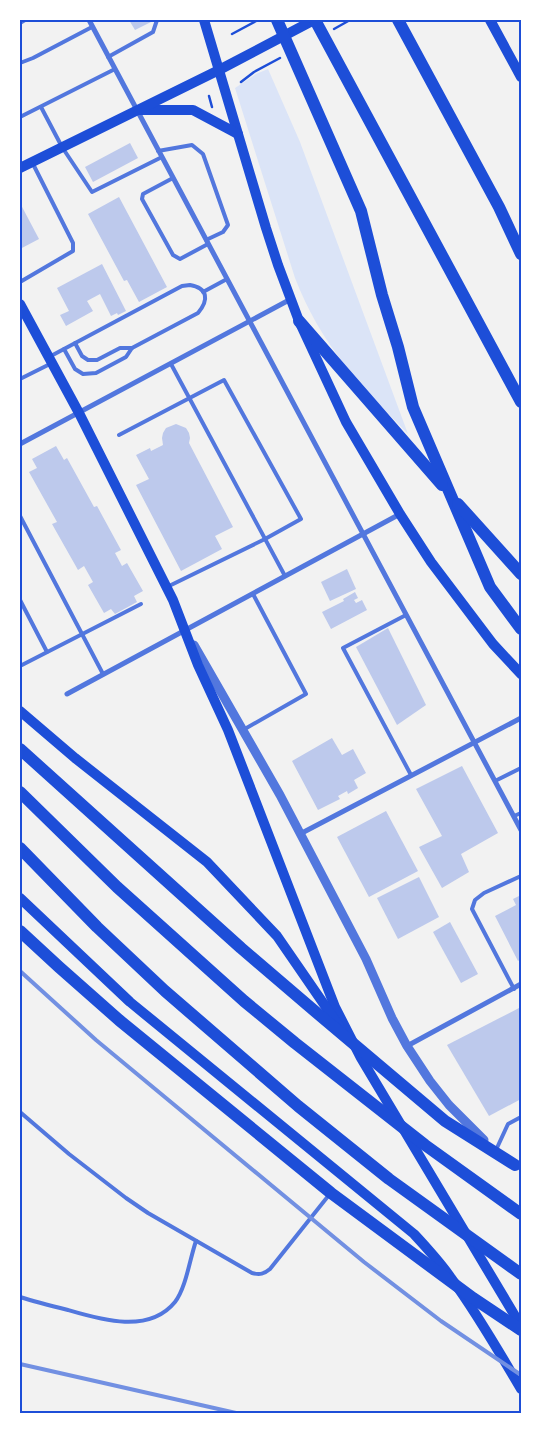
<svg xmlns="http://www.w3.org/2000/svg" width="541" height="1433" font-family="Raleway,sans-serif">
<style>
.green{fill:#dbe4f7}
.building{fill:#bdc9ec}
.lines{fill:none;stroke-linecap:round;stroke-linejoin:round}
.path{stroke:#1d4ed8;stroke-width:2.5}
.service{stroke:#5277de;stroke-width:4}
.minor{stroke:#5277de;stroke-width:5}
.tertiary{stroke:#5277de;stroke-width:9}
.secondary{stroke:#1d4ed8;stroke-width:10}
.motorway{stroke:#1d4ed8;stroke-width:12}
.rail{stroke:#7290e2;stroke-width:4}
.neatline{fill:none;stroke:#1d4ed8;stroke-width:2}
</style>
<rect width="100%" height="100%" fill="#f2f2f2"/>
<path class="green" d="M 268,69 L 300,142 L 408,434 C 387,412 363,389 345,365 C 324,339 307,309 295,278 L 235,88 L 256,74 Z"/>
<g class="building">
<polygon points="129,20 150,20 151,22 135,30"/>
<polygon points="130,143 138,158 93,182 85,167"/>
<polygon points="119,197 167,287 139,302 127,280 124,281 88,214"/>
<polygon points="20,203 39,239 20,249"/>
<polygon points="102,264 126,311 118,315 117,313 111,316 100,294 87,301 93,311 66,326 60,315 69,311 57,288"/>
<polygon points="176,424 186,428 189,433 190,438 189,443 233,527 215,536 222,549 181,571 136,485 149,479 136,455 150,448 151,451 163,445 162,438 163,433 166,428"/>
<polygon points="56,446 64,460 67,458 94,507 97,506 121,550 115,553 122,566 127,563 143,591 134,596 137,602 115,614 111,609 104,613 88,585 93,582 84,566 78,570 52,524 57,522 29,472 37,468 32,459"/>
<polygon points="347,569 356,589 330,601 321,582"/>
<polygon points="355,592 358,598 354,600 356,603 362,600 367,610 331,629 322,612 344,601 343,599"/>
<polygon points="388,628 426,705 397,725 356,647"/>
<polygon points="332,738 342,755 353,749 366,773 354,780 358,788 348,794 347,791 338,796 340,799 318,810 292,761"/>
<polygon points="462,766 498,833 461,854 469,872 442,888 419,847 442,836 416,789"/>
<polygon points="386,811 418,871 369,897 337,837"/>
<polygon points="419,877 439,917 398,939 377,898"/>
<polygon points="521,895 521,959 518,961 495,916 516,905 513,899"/>
<polygon points="450,922 478,974 461,983 433,932"/>
<polygon points="521,1007 521,1099 489,1116 447,1045"/>
</g>
<g class="lines">
<g class="path">
<polyline points="334,29 350,20"/>
<polyline points="232,34 258,20"/>
<polyline points="241,82 254,72 280,58"/>
<polyline points="209,96 212,107"/>
</g>
<g class="service">
<polyline points="20,23 25,20"/>
<polyline points="108,57 153,32 157,20"/>
<polyline points="20,63 33,58 92,27"/>
<polyline points="41,107 62,147 92,192 162,157"/>
<polyline points="20,117 115,69"/>
<polyline points="158,151 192,145 203,154 228,225 223,232 206,240"/>
<polyline points="173,178 143,194 142,199 173,255 180,259 208,244"/>
<polyline points="20,282 73,251 73,243 32,162"/>
<path d="M 190,285 C 208,288 209,300 198,313 L 132,348 L 126,357 L 96,373 L 83,374 L 75,369 L 64,349 L 182,286 Z"/>
<polyline points="203,292 227,279"/>
<polyline points="75,343 82,356 88,360 97,360 120,348 132,348"/>
<polyline points="49,357 64,349"/>
<polyline points="171,364 285,576"/>
<polyline points="20,379 52,363"/>
<polyline points="119,435 224,380 301,519 265,539 167,587"/>
<polyline points="20,516 103,674"/>
<polyline points="20,600 47,652"/>
<polyline points="406,615 343,648 411,775"/>
<polyline points="20,666 141,604"/>
<polyline points="243,730 306,694 253,594"/>
<polyline points="495,781 521,768"/>
<polyline points="514,816 521,813"/>
<polyline points="514,989 472,909 475,900 484,893 521,876"/>
<path d="M 20,1112 L 69,1154 L 126,1198 L 148,1213 L 252,1273 C 260,1275 264,1274 270,1269 L 329,1195"/>
<polyline points="496,1150 508,1124 521,1117"/>
<path d="M 20,1297 C 36,1302 52,1306 68,1310 C 102,1320 149,1334 175,1302 C 186,1288 190,1258 196,1241"/>
</g>
<g class="minor">
<polyline points="89,20 521,830"/>
<polyline points="20,444 291,299"/>
<polyline points="67,694 400,514"/>
<polyline points="300,834 521,718"/>
<polyline points="407,1046 521,984"/>
</g>
<polyline class="tertiary" points="194,645 280,795 366,959 392,1018 407,1046 430,1081 449,1105 484,1140"/>
<g class="secondary">
<polyline points="204,20 266,228 278,265 299,321 346,422 400,514 431,562 493,644 521,674"/>
<polyline points="490,20 521,77"/>
<polyline points="140,110 193,110 238,134"/>
<polyline points="20,168 219,70 314,20"/>
<polyline points="20,304 79,413 173,600 198,665 228,730 335,1007 361,1058 521,1326"/>
<polyline points="20,711 75,758 207,862 277,936 339,1026"/>
<path d="M 20,898 L 130,1002 L 414,1234 C 427,1248 440,1262 451,1278 C 477,1313 499,1352 521,1389"/>
</g>
<g class="motorway">
<polyline points="277,20 361,211 382,295 398,347 413,407 490,587 521,629"/>
<polyline points="315,20 521,402"/>
<polyline points="398,20 499,207 521,254"/>
<polyline points="299,321 442,485"/>
<polyline points="458,504 521,574"/>
<polyline points="20,749 241,948 317,1013 445,1121 515,1165"/>
<polyline points="20,792 117,887 244,1001 295,1043 425,1145 521,1214"/>
<polyline points="20,848 97,927 165,991 298,1106 389,1179 521,1274"/>
<polyline points="20,931 59,967 119,1020 331,1193 473,1298 521,1330"/>
</g>
<g class="rail">
<polyline points="20,971 96,1040 364,1262 441,1321 521,1375"/>
<polyline points="20,1364 236,1413"/>
</g>
</g>
<rect width="541" height="1433" fill="none" stroke="#ffffff" stroke-width="42"/>
<rect x="21" y="21" width="499" height="1391" class="neatline"/>
</svg>
